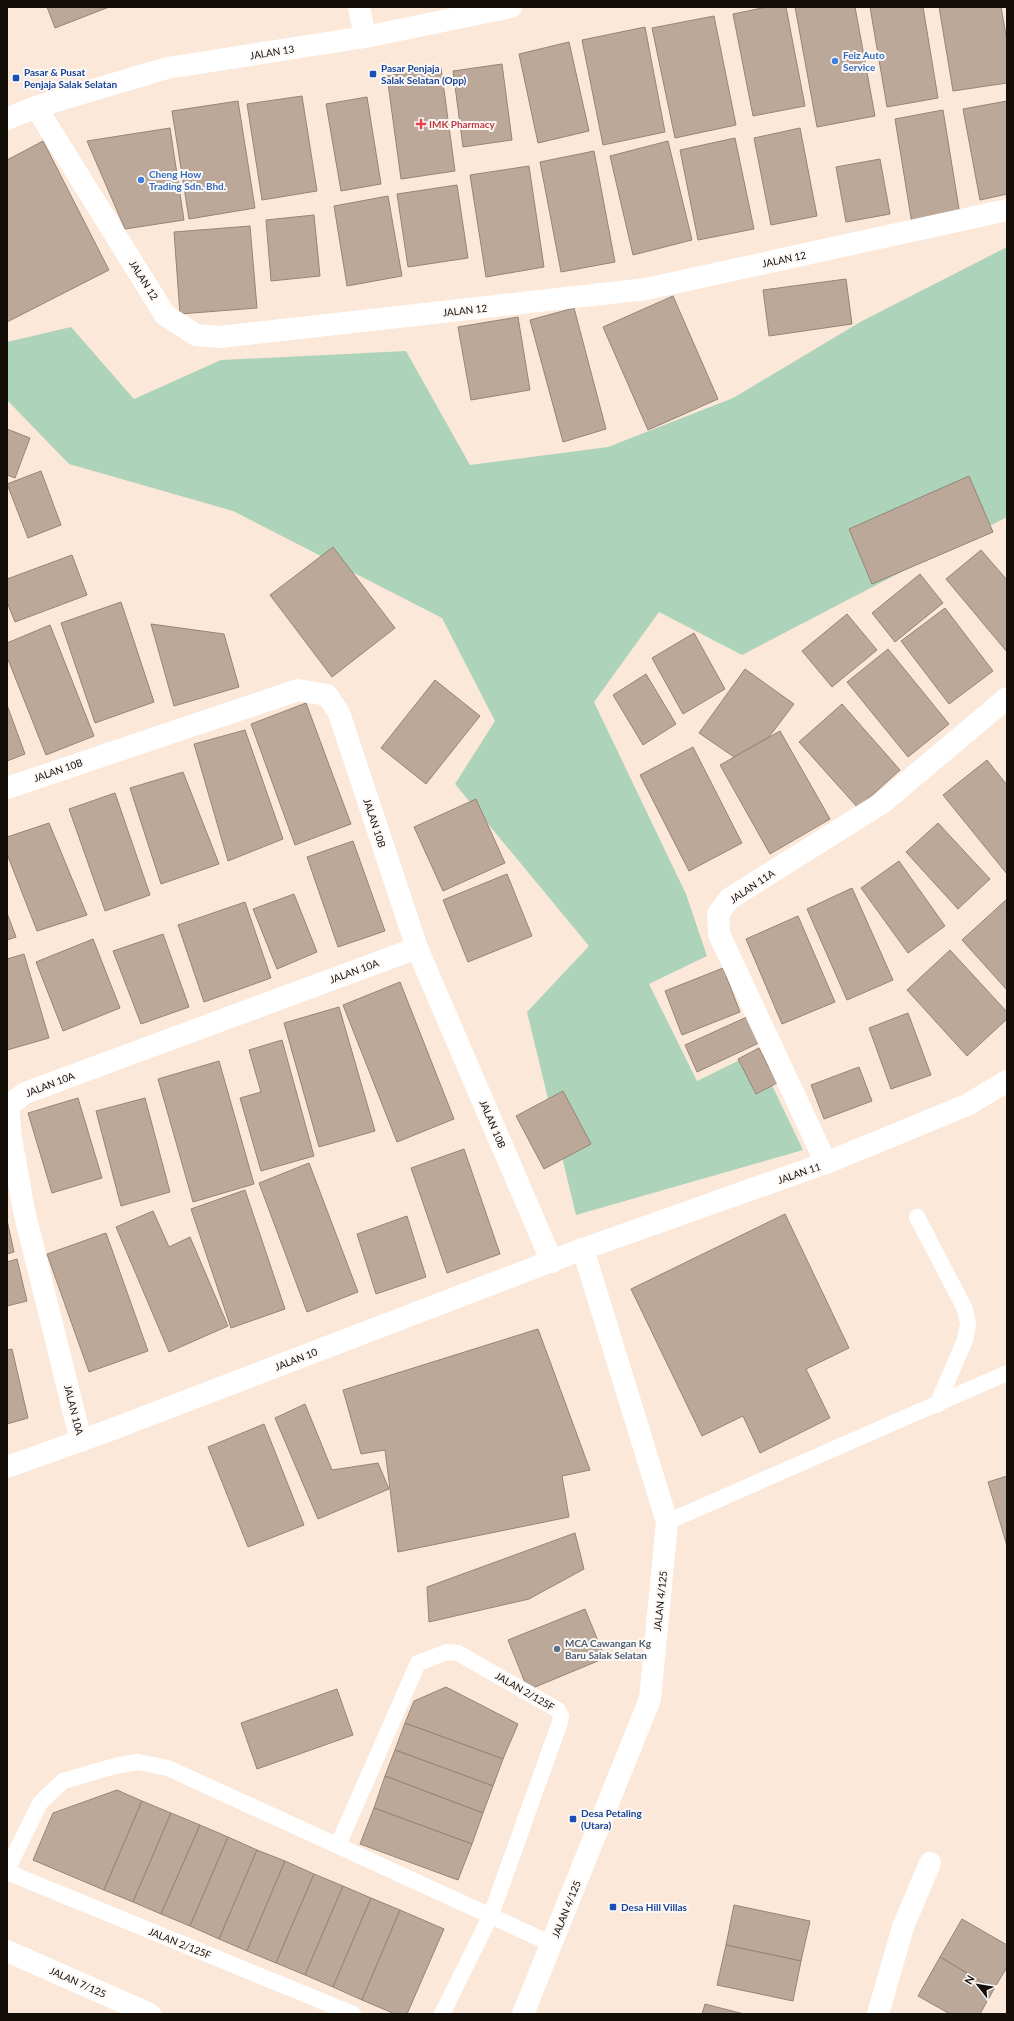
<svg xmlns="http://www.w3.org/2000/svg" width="1014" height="2021" font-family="Lato,sans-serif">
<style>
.green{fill:#aed3bb}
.building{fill:#bba899;stroke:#968476}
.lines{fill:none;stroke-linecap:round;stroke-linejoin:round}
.lane{stroke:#fff;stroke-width:16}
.street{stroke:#fff;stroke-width:22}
.secondary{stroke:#fff;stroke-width:22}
.shop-dot{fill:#3f7fe0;stroke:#fcf8f5;stroke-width:1.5}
.transit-dot{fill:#1a4fb4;stroke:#fcf8f5;stroke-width:1.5}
.health-dot{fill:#e0444e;stroke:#fcf8f5;stroke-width:1.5}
.service-dot{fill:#5c6f8a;stroke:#fcf8f5;stroke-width:1.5}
.labels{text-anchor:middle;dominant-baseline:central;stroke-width:4;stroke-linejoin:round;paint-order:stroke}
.street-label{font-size:10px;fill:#140e09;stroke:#fcf8f5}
.shop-label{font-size:10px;font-weight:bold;fill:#366cbe;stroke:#fcf8f5;text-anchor:start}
.transit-label{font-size:10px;font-weight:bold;fill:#164399;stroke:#fcf8f5;text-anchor:start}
.health-label{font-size:10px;font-weight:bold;fill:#be3a42;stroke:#fcf8f5;text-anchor:start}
.service-label{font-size:10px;font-weight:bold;fill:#4e5e75;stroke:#fcf8f5;text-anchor:start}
</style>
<rect width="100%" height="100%" fill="#fce8d8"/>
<polygon class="green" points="1007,247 1007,517 742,655 659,612 594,702 686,894 707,956 649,984 697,1081 756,1052 803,1150 576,1215 527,1012 589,946 455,784 495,721 442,618 233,511 69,464 7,400 7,342 71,327 134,399 221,360 406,351 470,465 608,447 733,398 862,321"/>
<g class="building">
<polygon points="47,7 109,7 55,28"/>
<polygon points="767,7 786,7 805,106 753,116 733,14"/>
<polygon points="795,7 855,7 875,116 817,127"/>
<polygon points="870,7 923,7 938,98 887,107"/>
<polygon points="939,7 1001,7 1007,41 1007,83 953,91"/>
<polygon points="714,16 736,125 675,138 652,28"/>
<polygon points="645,27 665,132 603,145 582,40"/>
<polygon points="569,42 589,131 538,143 519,54"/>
<polygon points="502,64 512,140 463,147 453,71"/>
<polygon points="441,68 455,171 401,179 387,76"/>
<polygon points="302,96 317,191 262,200 247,104"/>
<polygon points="367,97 381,184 341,191 326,104"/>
<polygon points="238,101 255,208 189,219 172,111"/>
<polygon points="1007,101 1007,194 980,200 963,109"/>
<polygon points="943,110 960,215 912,224 895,119"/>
<polygon points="170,128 184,220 125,229 87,141"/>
<polygon points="800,128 817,216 771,225 754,138"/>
<polygon points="735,138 754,229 698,240 680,150"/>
<polygon points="43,141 109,270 7,322 7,160"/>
<polygon points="668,141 692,240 633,255 610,156"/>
<polygon points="594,151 615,262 561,272 540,162"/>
<polygon points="880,159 890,214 846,222 836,167"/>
<polygon points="529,166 544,267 486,277 470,175"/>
<polygon points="457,185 468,258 408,267 397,194"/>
<polygon points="388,196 402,276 347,286 334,206"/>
<polygon points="314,215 320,276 271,281 266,220"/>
<polygon points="250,226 257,308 180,314 174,232"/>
<polygon points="846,279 852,324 769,336 763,290"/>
<polygon points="673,296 718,399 648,430 603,327"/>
<polygon points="574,308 606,429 563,442 530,320"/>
<polygon points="518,317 530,390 471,400 458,327"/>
<polygon points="7,429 30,438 15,478 7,475"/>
<polygon points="41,471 61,525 28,538 7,484"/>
<polygon points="969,476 993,532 872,584 849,529"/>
<polygon points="333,547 395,628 332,677 270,595"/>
<polygon points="981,550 1007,580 1007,652 946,579"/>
<polygon points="72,555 87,595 15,622 7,602 7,579"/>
<polygon points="920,574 943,603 895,642 872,613"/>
<polygon points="121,602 154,702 95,723 61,623"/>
<polygon points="945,608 993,671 949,704 901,641"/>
<polygon points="847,614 877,650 832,687 802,651"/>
<polygon points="151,624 224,634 239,687 174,706"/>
<polygon points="50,625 94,736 46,755 7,657 7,643"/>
<polygon points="694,633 725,689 683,714 652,658"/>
<polygon points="888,649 949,724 908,757 847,682"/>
<polygon points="745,669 794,704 769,737 734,757 699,733"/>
<polygon points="646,674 676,724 643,745 613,695"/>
<polygon points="435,680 480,716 426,784 381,748"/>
<polygon points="306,703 351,824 295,845 251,724"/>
<polygon points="842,704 900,770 858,808 799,742"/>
<polygon points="7,705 25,754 7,761"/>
<polygon points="245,730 283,839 228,861 194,744"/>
<polygon points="780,731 830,819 770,854 720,765"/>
<polygon points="693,747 742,843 689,871 640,775"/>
<polygon points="987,760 1007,785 1007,874 943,795"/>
<polygon points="183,772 219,864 161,884 130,788"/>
<polygon points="115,793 150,895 105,911 69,809"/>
<polygon points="476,799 505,863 443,891 414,827"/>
<polygon points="49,823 87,915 37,931 7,854 7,837"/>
<polygon points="938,823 990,879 958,909 906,852"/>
<polygon points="353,841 385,931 338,947 307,857"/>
<polygon points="899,861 945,926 908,953 861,888"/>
<polygon points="507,874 532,936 468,962 443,900"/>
<polygon points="852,888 893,980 847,1000 807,909"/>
<polygon points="294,894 317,952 277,969 253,909"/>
<polygon points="1007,899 1007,990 962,940"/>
<polygon points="245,902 271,978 204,1002 178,925"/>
<polygon points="7,913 16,937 7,940"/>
<polygon points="798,916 835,1002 782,1024 746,939"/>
<polygon points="163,934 189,1007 141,1024 113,951"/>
<polygon points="93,939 120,1008 63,1031 36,962"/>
<polygon points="950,950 1007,1012 1007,1019 967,1056 907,990"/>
<polygon points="24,954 49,1038 7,1050 7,959"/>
<polygon points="723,968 740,1012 682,1035 665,991"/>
<polygon points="400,982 454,1119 397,1142 343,1005"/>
<polygon points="339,1007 375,1131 319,1147 284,1023"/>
<polygon points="908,1013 931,1075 891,1089 869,1028"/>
<polygon points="749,1016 761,1042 697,1072 685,1045"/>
<polygon points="282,1040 314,1156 261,1171 240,1098 261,1092 249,1050"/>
<polygon points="759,1048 777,1083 756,1094 738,1059"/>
<polygon points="219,1061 254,1184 193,1202 158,1079"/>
<polygon points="859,1067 872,1101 824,1119 811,1085"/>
<polygon points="563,1091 591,1144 544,1169 516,1116"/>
<polygon points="78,1098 102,1178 52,1193 28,1113"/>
<polygon points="145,1098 170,1192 121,1206 96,1111"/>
<polygon points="464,1149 500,1254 447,1273 411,1168"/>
<polygon points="309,1163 358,1292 307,1312 259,1183"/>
<polygon points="245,1190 285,1309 231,1328 191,1209"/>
<polygon points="153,1211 169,1247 190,1237 228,1326 169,1352 116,1227"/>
<polygon points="785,1214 849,1348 806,1369 830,1418 760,1453 743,1416 702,1436 631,1289"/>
<polygon points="407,1216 426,1277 376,1294 357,1234"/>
<polygon points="7,1220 14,1252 7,1254"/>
<polygon points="106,1233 148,1351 89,1372 47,1254"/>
<polygon points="17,1259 27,1301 7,1306 7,1262"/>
<polygon points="538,1329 590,1470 562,1476 569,1517 398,1552 385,1450 361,1454 343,1390"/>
<polygon points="12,1349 28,1418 7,1424 7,1350"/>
<polygon points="305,1404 332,1470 378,1463 389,1489 318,1519 275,1418"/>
<polygon points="264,1424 304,1525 248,1547 208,1447"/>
<polygon points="1007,1476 1007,1546 988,1482"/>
<polygon points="575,1533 584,1569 529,1599 429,1622 427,1587"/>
<polygon points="585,1609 605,1658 528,1690 508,1640"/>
<polygon points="446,1687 518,1724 503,1759 405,1723 414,1701"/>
<polygon points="337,1689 353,1735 257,1769 241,1723"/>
<polygon points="405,1723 503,1759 493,1786 395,1750"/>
<polygon points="395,1750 493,1786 483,1813 385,1776"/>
<polygon points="385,1776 483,1813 472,1844 374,1808"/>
<polygon points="117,1790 142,1801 104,1890 33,1860 53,1813"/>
<polygon points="142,1801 171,1813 133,1902 104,1890"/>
<polygon points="374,1808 472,1844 458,1880 360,1844"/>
<polygon points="171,1813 200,1825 161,1914 133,1902"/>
<polygon points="200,1825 228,1837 190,1926 161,1914"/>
<polygon points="228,1837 257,1850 219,1939 190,1926"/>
<polygon points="257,1850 285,1861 247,1951 219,1939"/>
<polygon points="285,1861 314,1874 276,1963 247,1951"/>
<polygon points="314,1874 343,1886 305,1975 276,1963"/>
<polygon points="343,1886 371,1898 333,1987 305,1975"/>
<polygon points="371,1898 400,1910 362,2000 333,1987"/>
<polygon points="734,1905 810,1921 801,1961 726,1945"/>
<polygon points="400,1910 444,1929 407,2014 395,2014 362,2000"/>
<polygon points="962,1919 1007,1945 1007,1967 994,1989 940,1957"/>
<polygon points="726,1945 801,1961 793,2001 717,1985"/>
<polygon points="940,1957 994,1989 980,2014 950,2014 918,1996"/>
<polygon points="705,2004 744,2014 702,2014"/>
</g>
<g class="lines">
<g class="lane">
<polyline points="917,1217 965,1309 968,1324 965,1340 937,1405"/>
<polyline points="667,1522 1007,1373"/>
<polyline points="338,1845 418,1663 447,1652 458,1653 558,1710 561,1716 560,1722 491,1915 442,2014"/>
<polyline points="7,1870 40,1803 63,1781 115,1766 138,1762 168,1768 552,1944"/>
<polyline points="7,1872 353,2014"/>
</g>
<g class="street">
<polyline points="359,7 365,37"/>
<polyline points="36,107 165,315 196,335 220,337 646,289 1007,210"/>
<polyline points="7,788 298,690 327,695 339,713 417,948 552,1262"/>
<polyline points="826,1163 719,934 718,914 729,899 882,803 1007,698"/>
<polyline points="81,1441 24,1211 11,1138 8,1106 25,1093 417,948"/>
<polyline points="7,1951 150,2014"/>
<polyline points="878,2014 903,1927 930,1863"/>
</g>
<g class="secondary">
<polyline points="7,119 36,107 167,68 365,37 511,7"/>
<polyline points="7,1467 105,1432 583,1249 826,1163 967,1105 1007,1081"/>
<polyline points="523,2014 650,1699 667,1522 583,1249"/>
</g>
</g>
<g class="shop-dot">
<circle cx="835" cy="61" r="4"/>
<circle cx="141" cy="180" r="4"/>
</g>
<g class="transit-dot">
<rect x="369" y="70" width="8" height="8" rx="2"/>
<rect x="12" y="74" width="8" height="8" rx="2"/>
<rect x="569" y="1815" width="8" height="8" rx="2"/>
<rect x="609" y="1903" width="8" height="8" rx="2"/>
</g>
<path class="health-dot" d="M419 118h4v4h4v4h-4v4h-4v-4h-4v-4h4z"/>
<circle class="service-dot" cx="557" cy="1649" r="4"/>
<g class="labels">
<g class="street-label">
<text transform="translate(272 52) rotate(-9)">JALAN 13</text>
<text transform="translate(784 259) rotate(-12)">JALAN 12</text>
<text transform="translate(144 280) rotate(58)">JALAN 12</text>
<text transform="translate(465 310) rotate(-6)">JALAN 12</text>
<text transform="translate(58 770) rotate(-19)">JALAN 10B</text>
<text transform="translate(375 823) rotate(72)">JALAN 10B</text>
<text transform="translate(752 886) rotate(-34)">JALAN 11A</text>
<text transform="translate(354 971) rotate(-20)">JALAN 10A</text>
<text transform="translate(50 1084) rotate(-21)">JALAN 10A</text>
<text transform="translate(493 1124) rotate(67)">JALAN 10B</text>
<text transform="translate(799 1173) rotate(-19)">JALAN 11</text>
<text transform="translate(296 1359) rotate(-21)">JALAN 10</text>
<text transform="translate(74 1410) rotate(76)">JALAN 10A</text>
<text transform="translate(660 1601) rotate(-84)">JALAN 4/125</text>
<text transform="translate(525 1691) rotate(30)">JALAN 2/125F</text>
<text transform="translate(566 1909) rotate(-68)">JALAN 4/125</text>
<text transform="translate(180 1943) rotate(22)">JALAN 2/125F</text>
<text transform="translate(78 1982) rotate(24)">JALAN 7/125</text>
</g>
<g class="shop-label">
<text x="843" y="55">Feiz Auto<tspan x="843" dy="12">Service</tspan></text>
<text x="149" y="174">Cheng How<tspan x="149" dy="12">Trading Sdn. Bhd.</tspan></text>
</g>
<g class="transit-label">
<text x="381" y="68">Pasar Penjaja<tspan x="381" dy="12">Salak Selatan (Opp)</tspan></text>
<text x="24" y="72">Pasar &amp; Pusat<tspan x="24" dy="12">Penjaja Salak Selatan</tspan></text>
<text x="581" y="1813">Desa Petaling<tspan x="581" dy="12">(Utara)</tspan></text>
<text x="621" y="1907">Desa Hill Villas</text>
</g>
<g class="health-label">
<text x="429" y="124">IMK Pharmacy</text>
</g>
<g class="service-label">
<text x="565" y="1643">MCA Cawangan Kg<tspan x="565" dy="12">Baru Salak Selatan</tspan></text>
</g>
</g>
<rect width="1014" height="2021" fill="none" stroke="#140e09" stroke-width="16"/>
<g transform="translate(978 1985) rotate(301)" stroke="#fcf8f5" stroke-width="3" paint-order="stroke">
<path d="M0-3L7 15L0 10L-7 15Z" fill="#140e09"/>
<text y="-6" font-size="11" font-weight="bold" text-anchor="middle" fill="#140e09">N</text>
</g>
</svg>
